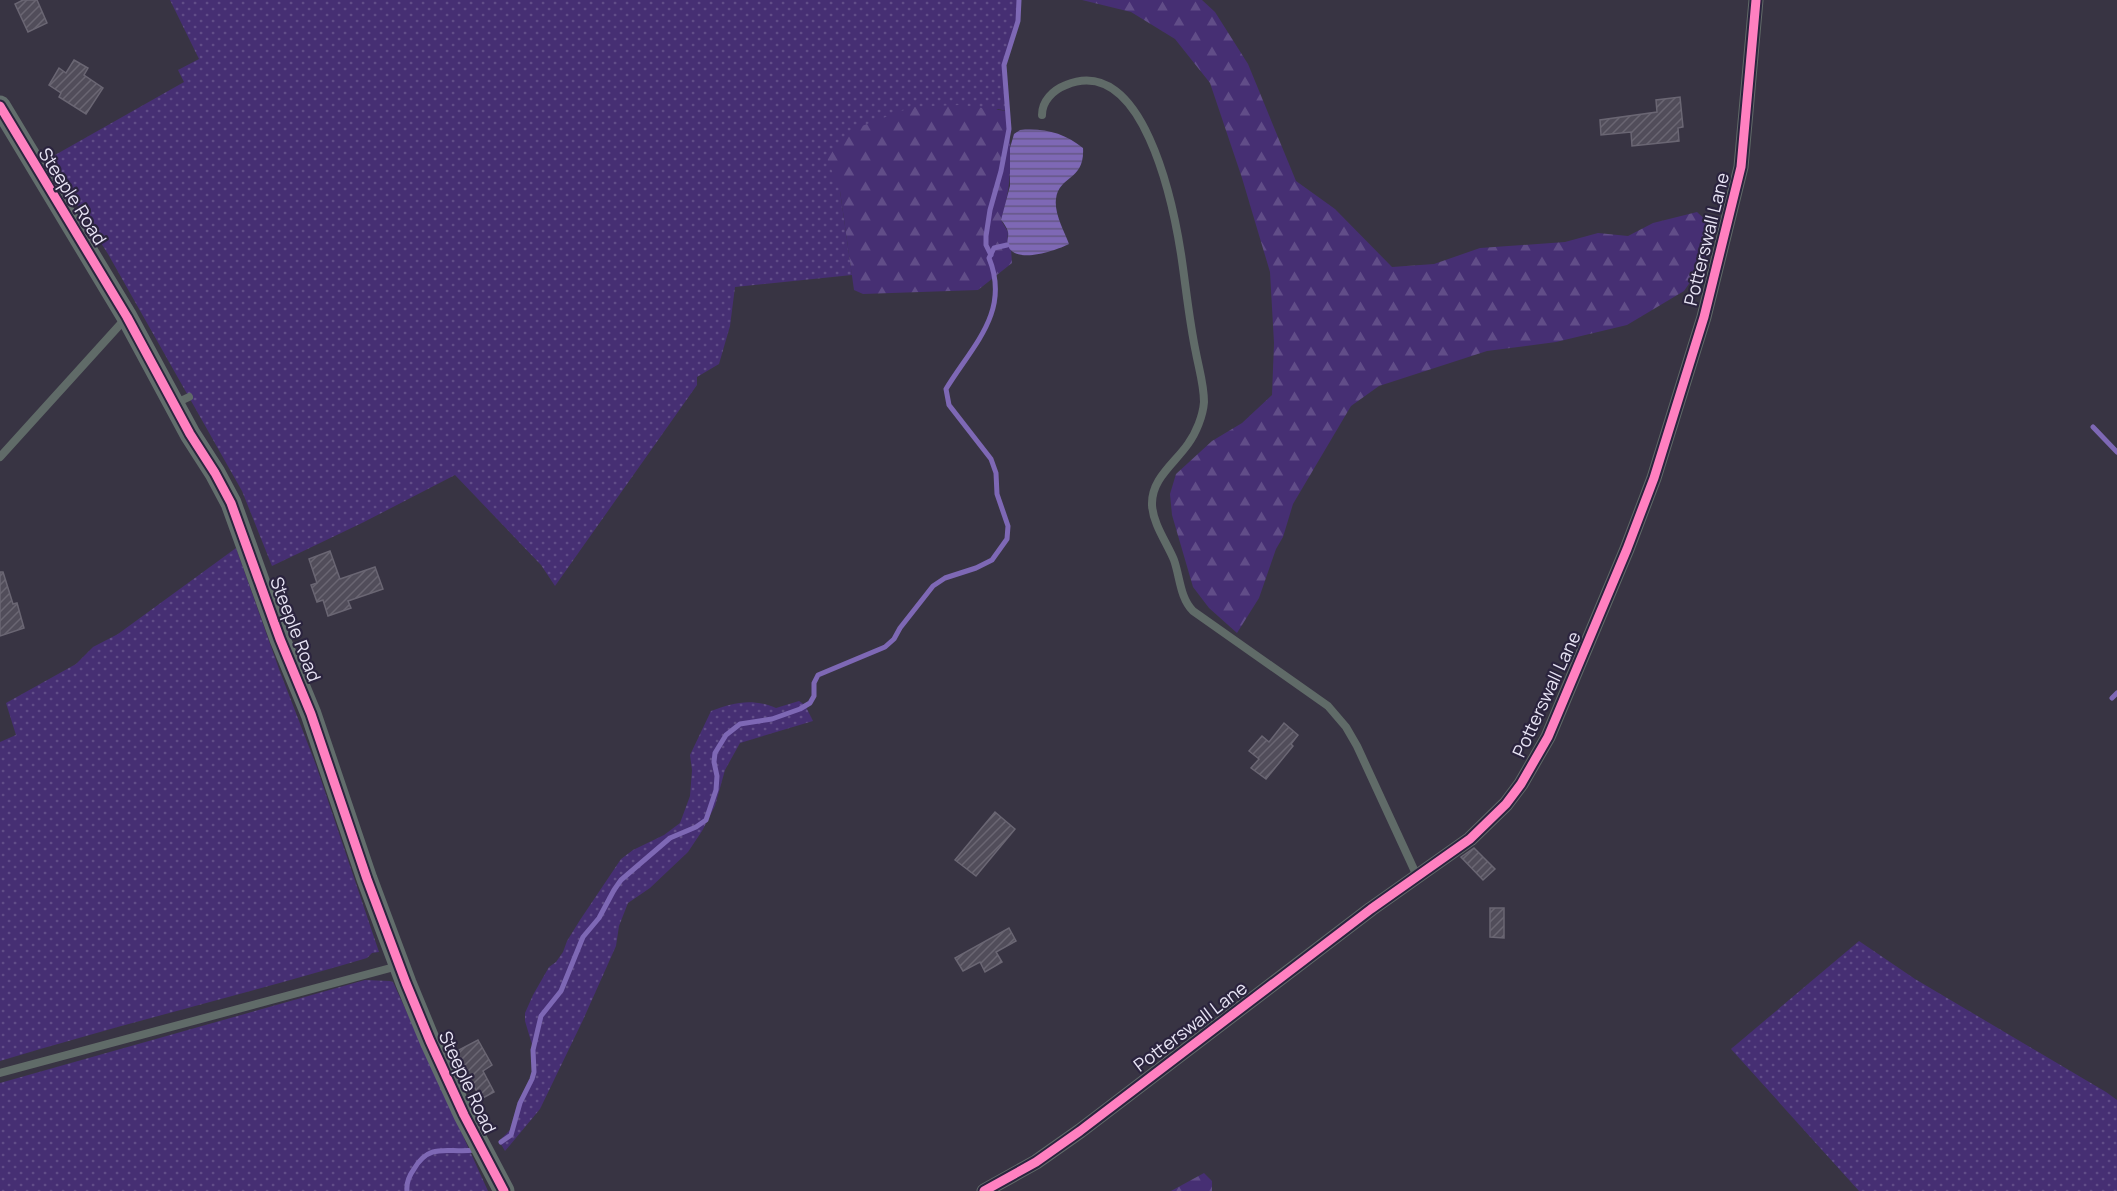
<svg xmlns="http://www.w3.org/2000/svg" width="2117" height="1191" font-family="Manrope,sans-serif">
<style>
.grass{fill:url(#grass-dots)}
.forest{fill:url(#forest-firs)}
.water{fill:url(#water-rules)}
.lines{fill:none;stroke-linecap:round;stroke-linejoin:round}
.stream{stroke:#7e68b5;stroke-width:5}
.building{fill:url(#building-hatch);stroke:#6a6673;stroke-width:1.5}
.lane{stroke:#606b68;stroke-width:8}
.street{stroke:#606b68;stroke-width:15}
.secondary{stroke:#626e6c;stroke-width:21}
.cycleway-casing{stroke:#2b243e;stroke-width:13}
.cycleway{stroke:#ff80c0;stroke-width:9}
.labels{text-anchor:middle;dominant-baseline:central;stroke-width:4.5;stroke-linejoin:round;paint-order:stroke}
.street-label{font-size:18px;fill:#e8e4f5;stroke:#2b243e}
</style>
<defs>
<pattern id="grass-dots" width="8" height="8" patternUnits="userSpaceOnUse" patternTransform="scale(1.5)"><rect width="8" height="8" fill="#462f73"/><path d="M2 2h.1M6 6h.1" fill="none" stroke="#614d88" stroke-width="1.8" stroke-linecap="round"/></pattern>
<pattern id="forest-firs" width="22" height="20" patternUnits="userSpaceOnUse" patternTransform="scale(1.5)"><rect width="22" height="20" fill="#462f73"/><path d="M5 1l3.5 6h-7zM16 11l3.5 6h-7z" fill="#614d88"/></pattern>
<pattern id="water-rules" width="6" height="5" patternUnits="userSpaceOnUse" patternTransform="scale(1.5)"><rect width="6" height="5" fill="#7e68b5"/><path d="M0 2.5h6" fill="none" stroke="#655885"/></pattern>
<pattern id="building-hatch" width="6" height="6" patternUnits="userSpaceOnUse" patternTransform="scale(1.5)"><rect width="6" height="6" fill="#514d5a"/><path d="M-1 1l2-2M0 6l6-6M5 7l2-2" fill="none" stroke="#6a6672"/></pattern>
</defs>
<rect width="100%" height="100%" fill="#383443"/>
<g class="grass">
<polygon points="170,0 1019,0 1018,21 1004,65 1007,111 998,109 840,191 852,275 735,287 730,326 719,364 697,377 697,385 555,586 541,565 455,475 364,522 272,566 242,491 108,254 48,159 184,82 178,70 199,59"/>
<path d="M 236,548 L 279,669 L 316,765 L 379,952 L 372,953 L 367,958 C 245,994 122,1024 0,1061 L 0,742 L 16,735 L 6,703 L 76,664 L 93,647 L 118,634 Z"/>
<path d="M 799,701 L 805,705 L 813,721 L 740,743 L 725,770 L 715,806 L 702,831 L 688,852 L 650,888 L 628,903 L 619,926 L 616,946 L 583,1020 L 540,1109 L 505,1151 L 499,1141 L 514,1126 L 522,1098 L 533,1078 L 533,1048 L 525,1021 L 525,1013 L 533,995 L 549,967 L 556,962 L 563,952 L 567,941 L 580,920 L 621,859 L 633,850 L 664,835 L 680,823 L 690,796 L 692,770 L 690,755 L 711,711 C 734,702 752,698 776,708 Z"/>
<polygon points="1859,941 1915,979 2106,1092 2117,1100 2117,1191 1859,1191 1731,1049"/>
<polygon points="365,980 390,981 393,982 488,1191 0,1191 0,1083"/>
</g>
<g class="forest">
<polygon points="1082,0 1202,0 1215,12 1248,64 1296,181 1335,209 1392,267 1434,264 1480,248 1565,242 1598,233 1628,236 1653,223 1697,212 1711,225 1706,259 1684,291 1627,325 1556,342 1487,351 1379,386 1351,406 1293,504 1283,537 1276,549 1259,598 1237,633 1209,608 1193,587 1172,515 1170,494 1176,474 1212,441 1242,423 1272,395 1274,343 1270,272 1242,178 1210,83 1175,39 1131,12"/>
<path d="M 959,105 L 1007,111 C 1012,148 1013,184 1001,220 L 1008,232 L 1007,245 L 1011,249 L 1012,263 L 978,290 L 863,294 L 854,290 L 840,191 L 826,156 L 854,129 L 912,107 Z"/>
<polygon points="1204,1173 1212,1181 1212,1191 1171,1191"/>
</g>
<path class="water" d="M 1020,130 C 1045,128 1064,133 1083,148 C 1085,181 1059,175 1056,199 C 1054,213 1064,231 1069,244 C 1057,250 1016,265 1008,246 C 1006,242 1009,237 1008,232 C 1007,228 1004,223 1001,220 L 1010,186 L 1010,148 L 1014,134 Z"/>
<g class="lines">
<g class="stream">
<polyline points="991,255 986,245 986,236 990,210 1001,171 1009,129 1004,65 1018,21 1019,0"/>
<polyline points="2093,427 2117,452"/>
<polyline points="2112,698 2117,693"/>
<path d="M 501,1142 L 511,1135 L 520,1103 L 532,1079 L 534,1072 L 533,1050 L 541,1016 L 561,991 L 583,937 L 599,918 L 614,890 L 621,880 L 670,838 L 696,827 L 706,820 L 716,790 L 717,776 L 714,762 L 715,753 L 726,735 L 740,724 L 772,719 L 800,709 L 810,703 L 814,696 L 814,683 L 818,675 L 885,647 L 894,639 L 900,628 L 933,586 L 945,578 L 976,568 L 992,560 L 1007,539 L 1008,526 L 997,494 L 996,473 L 991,459 L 949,405 L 946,389 C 972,346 1011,312 989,258 L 994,248 L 1007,245"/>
<path d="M 407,1191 C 406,1182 409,1176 414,1169 C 430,1141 450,1154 474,1150"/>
</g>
</g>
<g class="building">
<polygon points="23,0 37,0 47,23 28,32 15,4"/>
<polygon points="74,60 88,68 84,75 103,88 86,114 59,97 61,93 49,85 59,68 66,73"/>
<polygon points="1680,97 1683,127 1678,128 1679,141 1632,146 1631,132 1601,135 1600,120 1657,112 1656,100"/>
<polygon points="330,551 340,579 375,567 383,589 348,601 351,608 328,616 323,600 317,602 311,585 317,583 309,559"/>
<polygon points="0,572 3,572 13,604 17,603 24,628 0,636"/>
<polygon points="1284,723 1298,735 1291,744 1293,746 1266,779 1251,768 1259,759 1249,751 1262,736 1269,742"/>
<polygon points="995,812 1015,829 976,876 955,860"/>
<polygon points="1474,848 1495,869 1483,880 1461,857"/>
<polygon points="1490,908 1504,908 1504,938 1490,937"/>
<polygon points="1009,928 1016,941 996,952 1002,962 985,972 980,962 963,971 955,958"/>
<polygon points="478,1040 492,1065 483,1071 494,1092 481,1099 455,1052"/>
</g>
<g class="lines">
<g class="lane">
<path d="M 1042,115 C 1042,101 1053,90 1066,85 C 1143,53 1173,203 1181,254 C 1186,287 1189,320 1196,353 C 1199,369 1204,385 1204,402 C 1203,416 1196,433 1188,444 C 1174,464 1151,479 1152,505 C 1153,524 1167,543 1174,560 C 1180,577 1180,598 1193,611 L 1328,706 L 1346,727 L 1357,746 L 1417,876"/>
<polyline points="174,404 189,397"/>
<polyline points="0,457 126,318"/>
<polyline points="0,1073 398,966"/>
</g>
<polyline class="street" points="984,1191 1036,1162 1080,1131 1371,909 1470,839 1506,804 1521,784 1548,737 1627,549 1654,478 1704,317 1741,167 1756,0"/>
<polyline class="secondary" points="0,106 127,317 190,434 215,473 231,503 280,639 311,714 367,879 406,983 430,1041 464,1115 504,1191"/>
<defs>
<g id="cycleway">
<polyline points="0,106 127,317 190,434 215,473 231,503 280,639 311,714 367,879 406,983 430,1041 464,1115 504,1191"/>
<polyline points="984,1191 1036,1162 1080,1131 1371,909 1470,839 1506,804 1521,784 1548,737 1627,549 1654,478 1704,317 1741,167 1756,0"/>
</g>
</defs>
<use href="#cycleway" class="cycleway-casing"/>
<use href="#cycleway" class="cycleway"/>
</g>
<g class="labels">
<g class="street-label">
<text transform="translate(73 196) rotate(58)">Steeple Road</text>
<text transform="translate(1706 239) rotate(-76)">Potterswall Lane</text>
<text transform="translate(296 629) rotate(69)">Steeple Road</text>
<text transform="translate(1546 694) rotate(-65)">Potterswall Lane</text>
<text transform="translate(1190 1026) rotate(-37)">Potterswall Lane</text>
<text transform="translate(468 1082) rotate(65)">Steeple Road</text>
</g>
</g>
</svg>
